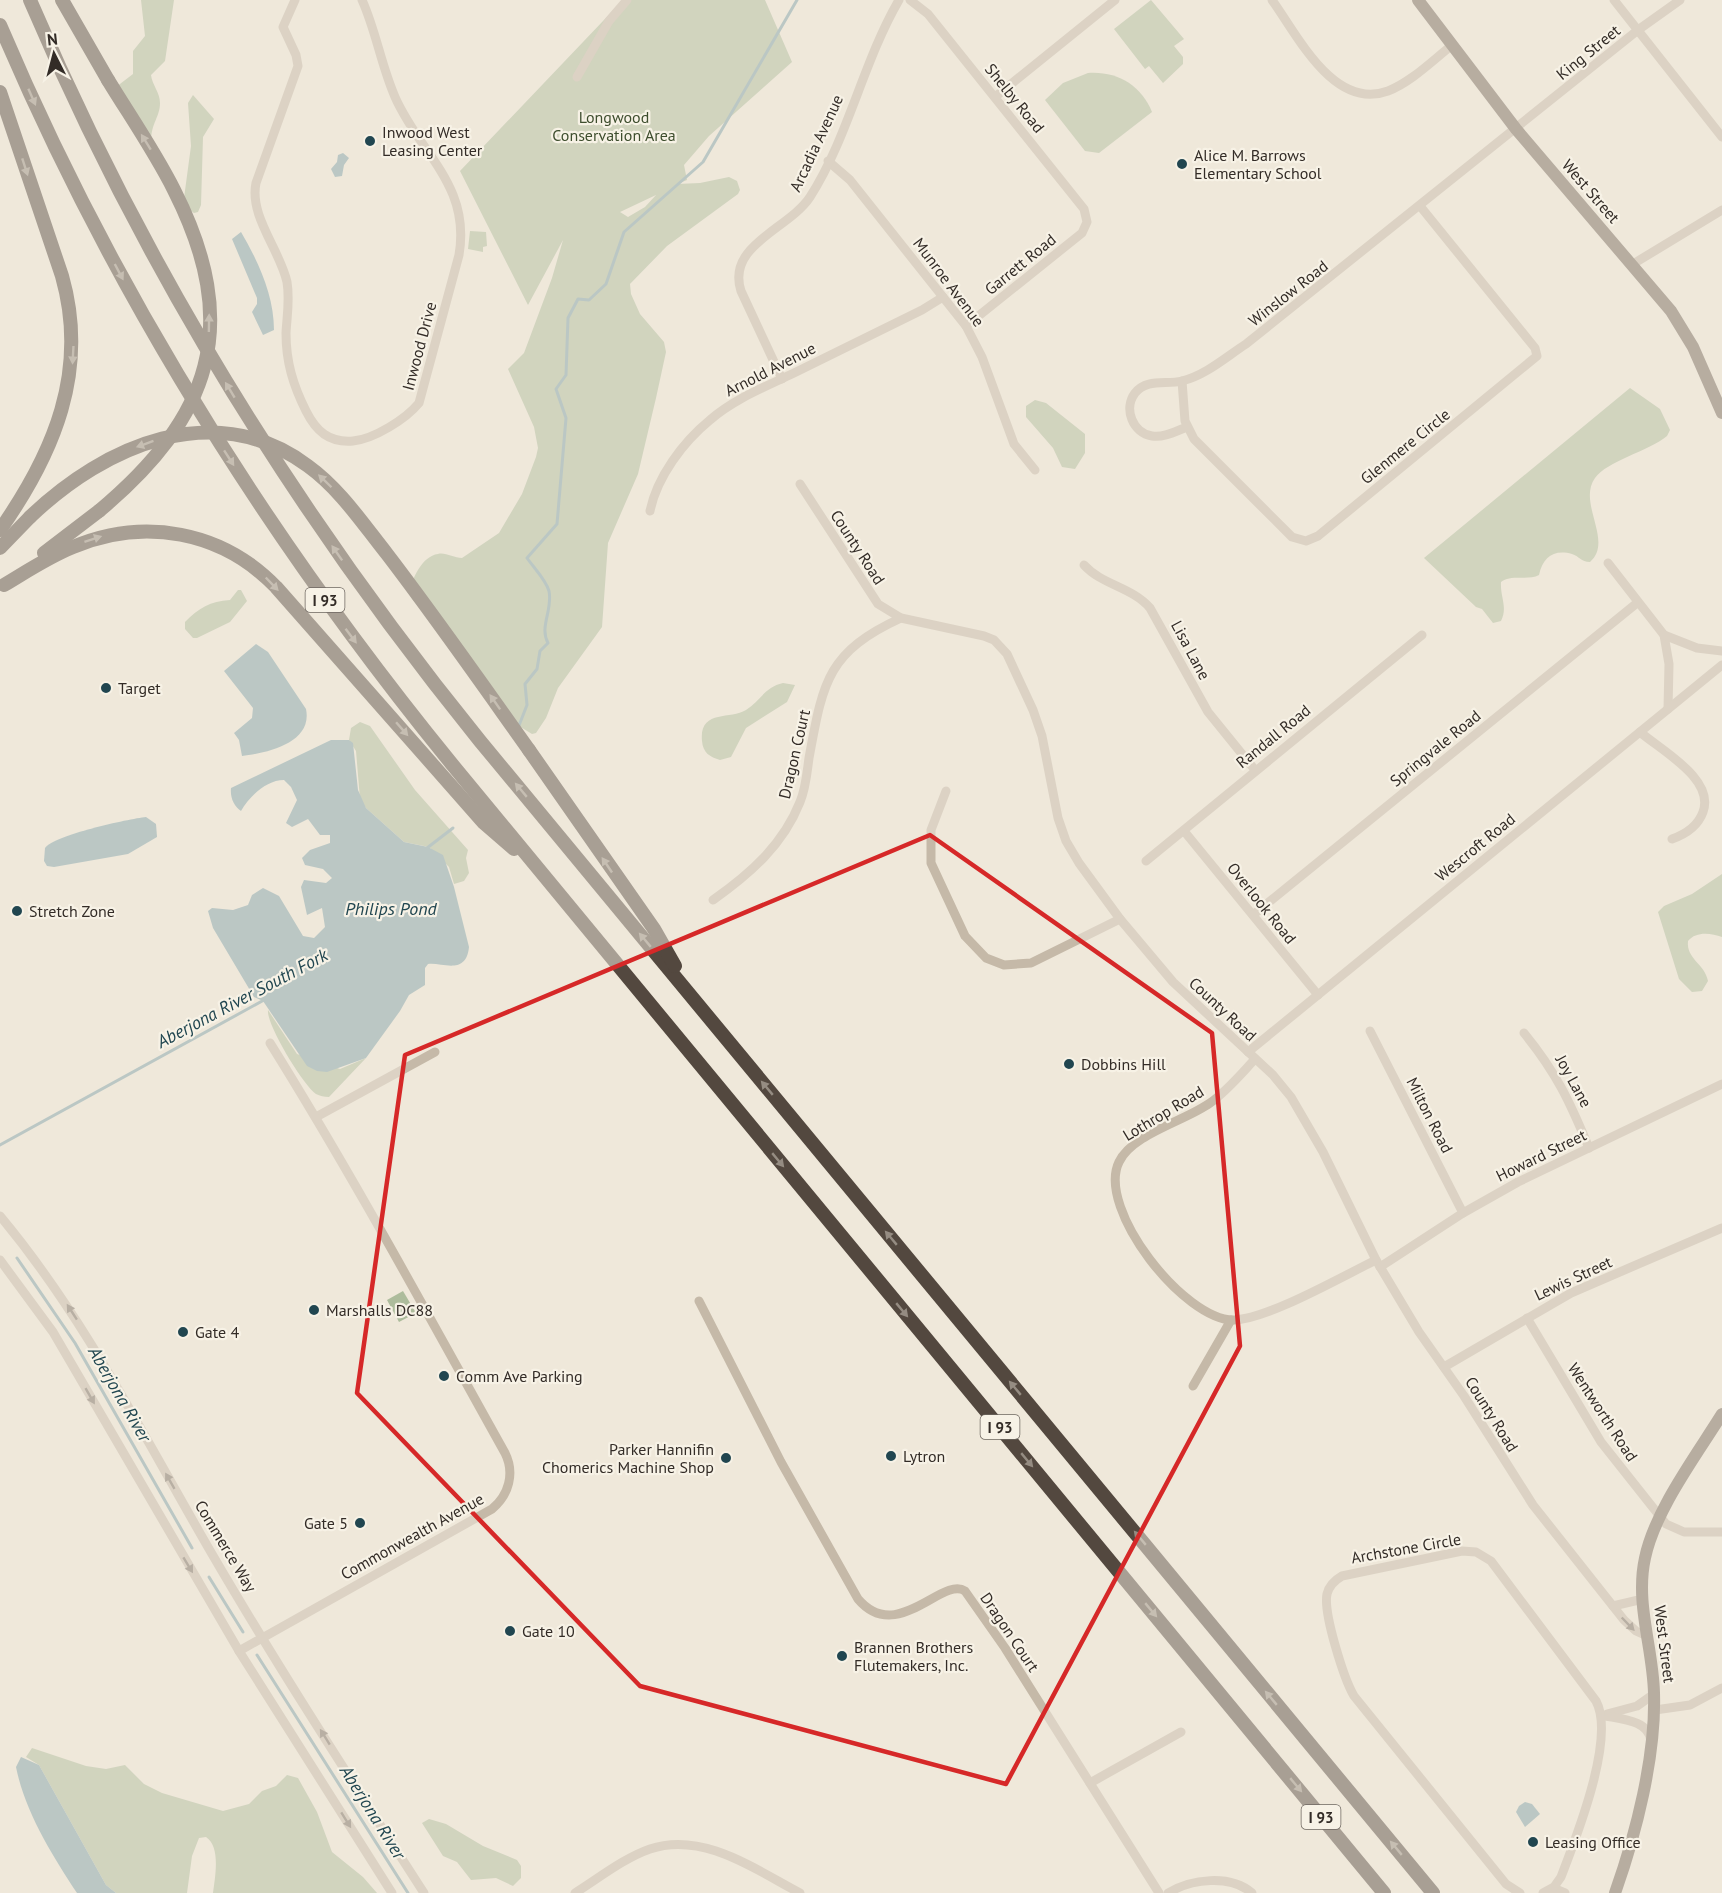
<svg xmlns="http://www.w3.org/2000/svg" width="1722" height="1893" font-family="'PT Sans',sans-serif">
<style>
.green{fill:#adbc9c;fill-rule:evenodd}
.water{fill:#7ca1a9}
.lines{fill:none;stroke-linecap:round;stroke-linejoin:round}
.stream{stroke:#7ca1a9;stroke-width:3}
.minor{stroke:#c5b9a8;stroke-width:9}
.major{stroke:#73665a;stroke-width:12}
.highway{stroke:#53483f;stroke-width:14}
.highway-bridge{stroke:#53483f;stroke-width:14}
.oneway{fill:#958c82}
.oneway2{fill:#756b61}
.marked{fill:none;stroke:#d62828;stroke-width:4.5;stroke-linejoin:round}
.poi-dot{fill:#214650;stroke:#f7f2e6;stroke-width:2}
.labels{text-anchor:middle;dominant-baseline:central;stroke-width:4.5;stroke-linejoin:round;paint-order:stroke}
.shield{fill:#f7f2e6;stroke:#6e6760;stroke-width:1.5}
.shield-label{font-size:15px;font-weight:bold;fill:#332c27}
.street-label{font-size:16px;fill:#332c27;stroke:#f7f2e6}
.park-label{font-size:16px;fill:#3e4e2e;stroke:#f7f2e6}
.poi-label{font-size:16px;fill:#332c27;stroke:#f7f2e6;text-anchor:start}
.water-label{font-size:18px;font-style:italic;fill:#214650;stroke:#f7f2e6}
</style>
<rect width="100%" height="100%" fill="#efe8da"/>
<g class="green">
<path d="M 141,0 L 174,0 L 165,61 L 151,75 C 152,85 160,92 160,103 C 160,117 151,123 151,142 L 116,87 L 133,74 L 133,51 L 145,36 Z"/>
<path d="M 623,0 L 765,0 L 792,62 L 709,136 L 684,165 L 687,180 L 677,184 L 700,183 L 729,177 L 737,181 L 740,190 L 738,194 L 667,246 L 630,284 L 631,294 L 640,314 L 664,342 L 666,352 L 656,398 L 638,474 L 608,543 L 602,627 L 558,688 L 546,718 L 536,733 L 532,734 L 519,726 L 412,599 L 409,593 C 412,579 422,556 438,554 C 445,552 454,558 462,558 L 499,533 L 522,494 L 536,457 L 538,448 L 534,427 L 508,369 L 524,353 L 552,278 L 563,240 L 528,305 L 460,171 ZM 656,195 L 645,207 L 628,217 L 620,212 Z"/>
<polygon points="1151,0 1184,39 1174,46 1183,57 1183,64 1163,83 1149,66 1145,69 1114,29"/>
<path d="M 1088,73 C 1117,71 1141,85 1152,112 L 1099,153 L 1085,151 L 1045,100 L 1063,83 Z"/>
<polygon points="193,95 214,119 203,137 201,205 198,212 194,213 185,206 184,198 191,146 188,103"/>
<polygon points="470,231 486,232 487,246 483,247 483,252 468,249"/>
<path d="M 1630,388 L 1660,409 L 1670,430 L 1667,436 C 1649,451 1607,461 1595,478 C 1577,503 1614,541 1590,562 C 1581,562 1579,556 1572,554 C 1554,549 1543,557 1539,575 C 1528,581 1510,574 1501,582 C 1500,597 1508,607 1501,621 L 1493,623 L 1482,609 L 1476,607 L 1424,558 Z"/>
<polygon points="1035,400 1046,403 1085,434 1085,453 1075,469 1062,467 1053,448 1026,417 1026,406"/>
<path d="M 238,590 L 241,590 L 247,601 L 230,622 L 197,638 L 193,638 L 185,629 L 185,622 C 199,608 210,601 230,600 Z"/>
<path d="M 783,683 L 795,685 L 787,702 L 746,728 L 731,757 L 720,760 C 710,757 703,753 702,741 C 699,709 730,720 746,710 C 760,701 765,687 783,683 Z"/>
<polygon points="360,722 370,726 415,790 468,850 466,858 469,873 464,881 454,884 449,867 429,847 404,842 366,808 360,799 356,751 349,740 351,728"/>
<path d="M 1722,874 L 1722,937 C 1711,933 1696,931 1688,941 C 1686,959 1705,964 1708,981 L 1702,991 L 1692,992 L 1679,979 L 1658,912 L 1664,906 L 1692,894 Z"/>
<path d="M 268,1010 L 297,1054 L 340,1069 L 366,1058 L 329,1097 C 324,1097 320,1096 316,1094 C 303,1085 266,1024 268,1010 Z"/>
<polygon points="403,1291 416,1313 399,1322 387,1300"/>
<path d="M 32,1748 L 86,1766 L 106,1769 L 125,1765 L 144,1784 L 162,1793 L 223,1811 L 249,1804 L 262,1791 L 276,1786 L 287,1775 L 298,1778 L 317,1812 L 332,1852 L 363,1877 L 377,1893 L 213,1893 C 215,1877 221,1847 206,1837 L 199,1838 L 192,1856 L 187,1893 L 116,1893 L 106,1885 L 39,1765 L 26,1757 Z"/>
<polygon points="429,1819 446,1824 483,1846 517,1860 521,1866 521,1878 513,1886 496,1878 471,1880 457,1862 443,1856 422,1823"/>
</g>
<g class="water">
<polygon points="343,153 349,158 344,165 342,176 335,177 331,169 337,162 338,155"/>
<path d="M 241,232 C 258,261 274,295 274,330 L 263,335 L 252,312 L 257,304 L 257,298 L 232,239 Z"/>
<path d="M 256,644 L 268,652 L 306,709 C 313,743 267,753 242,756 L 239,740 L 234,733 L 252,718 L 253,708 L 224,671 Z"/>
<path d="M 331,740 L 349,740 L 353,743 L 358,790 L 366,808 L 404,842 L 428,847 L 443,855 L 454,887 L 469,947 C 466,976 442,962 428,964 L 425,968 L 425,985 L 409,995 L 400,1011 L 366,1058 L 327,1072 L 317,1071 L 307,1066 L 263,1001 L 254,997 L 213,928 L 208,911 L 212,908 L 233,910 L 248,905 L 252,895 L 263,888 L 279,896 L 303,936 L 314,938 L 325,927 L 322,908 L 307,915 L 301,887 L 304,880 L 326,883 L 332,878 L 323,869 L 305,865 L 302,858 L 310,850 L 330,843 L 330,835 L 320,835 L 308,819 L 292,827 L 286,823 L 297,800 L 291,787 L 284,780 C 266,780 249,797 241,811 C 234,806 230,798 231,788 Z"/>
<path d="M 146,817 L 156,824 L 157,837 L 128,854 L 54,867 L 47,866 L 44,861 L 45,848 C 54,835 128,819 146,817 Z"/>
<path d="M 21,1757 L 39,1765 L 106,1885 L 116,1893 L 77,1893 C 52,1855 25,1812 16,1767 Z"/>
<polygon points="1525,1802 1532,1804 1540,1814 1525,1827 1516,1812 1519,1806"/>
</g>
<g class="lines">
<g class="stream">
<path d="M 518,728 L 527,705 L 525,684 L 537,669 L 540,651 L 548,643 C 539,627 553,610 549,591 C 546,580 534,568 527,558 L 557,524 L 566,418 L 556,389 L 566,375 L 568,318 L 578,299 L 589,300 L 606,284 L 624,232 L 703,162 L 797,0"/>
<polyline points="427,848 453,828"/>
<polyline points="0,1145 264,1000"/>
<polyline points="17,1258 75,1343 192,1548"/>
<polyline points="209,1577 243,1632"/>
<polyline points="257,1655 408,1893"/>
</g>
<g class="minor">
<path d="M 295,0 L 283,27 L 296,55 L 298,66 L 256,183 C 249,216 280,250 287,282 C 290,300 287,315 286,333 C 286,362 293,385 306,411 C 316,431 329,443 353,441 C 374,439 406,419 419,403 L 459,255 C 471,185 420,154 395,97 C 381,65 376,31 362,0"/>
<polyline points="910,0 928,14 1084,209 1087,222 1082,233 966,326"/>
<path d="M 1272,0 C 1298,36 1334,111 1388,91 C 1411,82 1432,61 1451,46"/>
<polyline points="1614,0 1722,137"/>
<polyline points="577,77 609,21 627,0"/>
<polyline points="995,97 1115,0"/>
<polyline points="828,161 850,180 966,326 982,357 1014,444 1035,470"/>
<polyline points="1633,264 1722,210"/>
<path d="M 782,379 L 741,291 C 726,245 789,229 810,197 C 848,138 863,62 899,0"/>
<polyline points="1182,381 1185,421 1194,439 1292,537 1306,541 1318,536 1537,356 1535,348 1420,206"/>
<path d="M 1187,427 C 1176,431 1164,438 1152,436 C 1133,433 1123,409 1135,393 C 1147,378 1166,385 1182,381 C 1206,375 1226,357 1246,344 L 1638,30 L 1680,0"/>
<polyline points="800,484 878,604 901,618 984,636 994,640 1007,654 1033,710 1042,736 1058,818 1066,841 1079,863 1120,919 1173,982 1273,1075 1291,1097 1323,1152 1376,1260 1419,1332 1464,1396 1533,1505 1624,1620 1636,1631 1647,1636"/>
<path d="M 650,511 C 657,477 683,442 710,420 C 734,399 765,387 794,373 C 837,352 879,331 922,310 L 943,297"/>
<polyline points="1608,563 1664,635 1669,664 1668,709"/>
<path d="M 1084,565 C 1102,585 1132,587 1150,608 L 1208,712 L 1255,770"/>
<polyline points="1664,635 1697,648 1722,651"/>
<path d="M 1640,732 C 1662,751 1715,779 1703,812 C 1698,826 1686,834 1672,839"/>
<polyline points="946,791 931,830 931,863 965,936 986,958 1004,965 1031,963 1120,919"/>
<polyline points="1184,831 1318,995"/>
<polyline points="1146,861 1422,635"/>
<path d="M 713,900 C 750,874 783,845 800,802 C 806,788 807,772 809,758 C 823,682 827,652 901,618"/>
<polyline points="1253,915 1637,603"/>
<polyline points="1370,1031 1463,1213"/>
<path d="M 1524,1033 C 1556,1072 1570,1102 1589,1148"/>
<polyline points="1248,1052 1722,665"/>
<path d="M 1255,1059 C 1241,1074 1227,1091 1210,1103 C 1185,1121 1132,1134 1119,1162 C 1096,1209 1185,1321 1234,1320 C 1268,1319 1343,1276 1376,1260"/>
<polyline points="316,1117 435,1052"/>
<path d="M 0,1216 C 86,1319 145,1439 212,1554 C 279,1669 352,1781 424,1893"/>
<polyline points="0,1260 53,1332 239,1651 392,1893"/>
<polyline points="1380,1267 1463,1213 1518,1182 1722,1084"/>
<path d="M 699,1301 L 781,1462 L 858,1599 C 897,1645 942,1576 965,1591 L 1005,1648 L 1159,1893"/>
<polyline points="1527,1318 1601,1442 1666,1524 1684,1532 1722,1532"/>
<polyline points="1444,1367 1571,1293 1722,1228"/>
<polyline points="1193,1386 1231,1320"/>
<polyline points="1613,1606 1643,1599"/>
<path d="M 239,1651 L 492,1509 C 509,1495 515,1473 505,1453 C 428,1315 353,1176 270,1043"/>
<polyline points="1655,1710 1690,1705 1722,1688"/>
<polyline points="1607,1714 1637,1706 1654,1694"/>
<path d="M 1601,1715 C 1618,1719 1649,1719 1651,1741"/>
<polyline points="1090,1783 1181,1732"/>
<polyline points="1553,1888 1565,1893"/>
<path d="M 575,1893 C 599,1878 624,1858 650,1849 C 703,1831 756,1870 800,1893"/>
<path d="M 1168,1893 C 1191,1879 1230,1874 1252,1893"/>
<path d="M 1520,1893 L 1506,1884 L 1354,1696 C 1344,1679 1323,1613 1327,1594 C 1329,1586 1335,1580 1342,1576 L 1462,1551 L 1476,1552 L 1491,1561 L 1596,1701 C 1616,1738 1576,1838 1561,1877 L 1554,1887 L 1543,1893"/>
</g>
<g class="major">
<polyline points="1418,0 1516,129 1671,311 1693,347 1722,413"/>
<path d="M 1615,1893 C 1636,1834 1656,1756 1654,1693 C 1653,1648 1635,1603 1645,1558 C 1655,1510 1696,1456 1722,1414"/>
</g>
<g class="highway">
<path d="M 30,0 C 144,268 297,515 480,741 L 1433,1893"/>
<polyline points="62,0 108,80"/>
<path d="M 0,25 C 113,292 268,538 451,763 L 1384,1893"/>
<path d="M 0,92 L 62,276 C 89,371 54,453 0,530"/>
<polyline points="0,548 30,517"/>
<polyline points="44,553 99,511"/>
<path d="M 4,585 C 26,572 48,557 73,547 C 144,517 222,531 276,587 L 484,823 L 514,849"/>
<polyline points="529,750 654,929 675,966"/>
</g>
<g class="highway-bridge">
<path d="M 99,511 C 211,417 243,326 174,190 C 155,152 130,116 108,80"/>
<path d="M 30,517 C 105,445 215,397 308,466 C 340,489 363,524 387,554 C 436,618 482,684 529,750"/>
</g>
</g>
<defs><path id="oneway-solid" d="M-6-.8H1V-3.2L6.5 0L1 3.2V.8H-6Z" transform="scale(1.5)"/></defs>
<g class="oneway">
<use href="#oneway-solid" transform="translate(32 97) rotate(66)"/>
<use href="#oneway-solid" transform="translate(146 142) rotate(-122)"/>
<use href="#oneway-solid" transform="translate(25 167) rotate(72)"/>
<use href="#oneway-solid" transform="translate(119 272) rotate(62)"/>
<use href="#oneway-solid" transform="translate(209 323) rotate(-89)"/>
<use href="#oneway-solid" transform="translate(73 355) rotate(93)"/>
<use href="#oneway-solid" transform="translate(230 390) rotate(-121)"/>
<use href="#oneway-solid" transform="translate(145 444) rotate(160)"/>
<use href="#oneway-solid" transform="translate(229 458) rotate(57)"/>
<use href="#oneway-solid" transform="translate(325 481) rotate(-136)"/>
<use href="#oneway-solid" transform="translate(93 539) rotate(-18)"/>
<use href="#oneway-solid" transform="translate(337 553) rotate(-125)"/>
<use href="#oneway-solid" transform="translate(272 584) rotate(46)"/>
<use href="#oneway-solid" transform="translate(351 636) rotate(53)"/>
<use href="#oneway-solid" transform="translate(495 702) rotate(-125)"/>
<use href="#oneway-solid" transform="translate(402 729) rotate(49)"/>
<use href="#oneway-solid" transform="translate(521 790) rotate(-130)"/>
<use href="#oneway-solid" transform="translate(607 865) rotate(-124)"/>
<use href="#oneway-solid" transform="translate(645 940) rotate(-130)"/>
<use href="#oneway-solid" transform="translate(767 1088) rotate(-130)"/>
<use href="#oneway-solid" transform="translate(778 1160) rotate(50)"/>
<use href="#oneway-solid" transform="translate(891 1238) rotate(-130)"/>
<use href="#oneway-solid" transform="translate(902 1310) rotate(50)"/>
<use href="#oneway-solid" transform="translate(1015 1388) rotate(-130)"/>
<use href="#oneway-solid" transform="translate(1027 1460) rotate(50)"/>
<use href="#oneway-solid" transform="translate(1140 1538) rotate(-130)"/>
<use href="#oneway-solid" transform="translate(1151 1610) rotate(50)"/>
<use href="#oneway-solid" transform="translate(1271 1698) rotate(-130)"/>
<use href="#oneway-solid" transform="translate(1296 1785) rotate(50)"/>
<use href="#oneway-solid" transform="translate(1396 1848) rotate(-130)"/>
</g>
<g class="oneway2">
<use href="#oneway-solid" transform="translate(72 1312) rotate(-123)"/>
<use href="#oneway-solid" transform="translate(90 1396) rotate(60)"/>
<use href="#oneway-solid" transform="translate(170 1481) rotate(-120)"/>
<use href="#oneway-solid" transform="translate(188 1565) rotate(59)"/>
<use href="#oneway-solid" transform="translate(1628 1624) rotate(46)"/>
<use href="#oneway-solid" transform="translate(325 1737) rotate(-122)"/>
<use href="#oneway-solid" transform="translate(346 1820) rotate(58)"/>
</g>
<path d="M0 0H1722V1893H0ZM 930,835 L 1212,1033 L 1240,1346 L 1006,1784 L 640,1686 L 357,1393 L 405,1055 Z" fill="#efe8da" fill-opacity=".55" fill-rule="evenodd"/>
<path class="marked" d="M 930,835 L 1212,1033 L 1240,1346 L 1006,1784 L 640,1686 L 357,1393 L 405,1055 Z"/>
<g class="poi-dot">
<circle cx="370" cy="141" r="6"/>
<circle cx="1182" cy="164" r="6"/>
<circle cx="106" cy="688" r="6"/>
<circle cx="17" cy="911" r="6"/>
<circle cx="1069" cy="1064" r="6"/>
<circle cx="314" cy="1310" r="6"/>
<circle cx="183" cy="1332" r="6"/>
<circle cx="444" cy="1376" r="6"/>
<circle cx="891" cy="1456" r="6"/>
<circle cx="726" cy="1458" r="6"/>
<circle cx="360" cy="1523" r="6"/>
<circle cx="510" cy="1631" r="6"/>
<circle cx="842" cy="1656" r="6"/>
<circle cx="1533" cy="1842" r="6"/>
</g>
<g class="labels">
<g class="shield">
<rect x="305.5" y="588" width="39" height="24" rx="4.5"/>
<rect x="980.5" y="1415" width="39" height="24" rx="4.5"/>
<rect x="1301.5" y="1805" width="39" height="24" rx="4.5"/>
</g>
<g class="shield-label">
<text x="325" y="600">I 93</text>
<text x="1000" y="1427">I 93</text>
<text x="1321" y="1817">I 93</text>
</g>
<g class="street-label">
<text transform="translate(1588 52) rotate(-39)">King Street</text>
<text transform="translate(1015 98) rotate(51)">Shelby Road</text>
<text transform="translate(816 143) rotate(-65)">Arcadia Avenue</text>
<text transform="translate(1591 191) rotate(49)">West Street</text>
<text transform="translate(1020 264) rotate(-39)">Garrett Road</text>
<text transform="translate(949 282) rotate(53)">Munroe Avenue</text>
<text transform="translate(1288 293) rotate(-38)">Winslow Road</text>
<text transform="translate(419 346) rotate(-75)">Inwood Drive</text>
<text transform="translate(770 369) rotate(-27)">Arnold Avenue</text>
<text transform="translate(1405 446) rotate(-39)">Glenmere Circle</text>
<text transform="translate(858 547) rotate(57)">County Road</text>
<text transform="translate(1191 650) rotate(62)">Lisa Lane</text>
<text transform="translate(1273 736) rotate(-39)">Randall Road</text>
<text transform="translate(1435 748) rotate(-39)">Springvale Road</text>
<text transform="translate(794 754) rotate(-77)">Dragon Court</text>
<text transform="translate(1475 847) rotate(-39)">Wescroft Road</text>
<text transform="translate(1262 903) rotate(51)">Overlook Road</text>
<text transform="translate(1223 1009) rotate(43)">County Road</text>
<text transform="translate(1574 1081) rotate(61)">Joy Lane</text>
<text transform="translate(1163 1113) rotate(-31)">Lothrop Road</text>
<text transform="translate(1430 1115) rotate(63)">Milton Road</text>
<text transform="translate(1541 1155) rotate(-26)">Howard Street</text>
<text transform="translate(1573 1278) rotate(-25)">Lewis Street</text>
<text transform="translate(1603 1412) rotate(57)">Wentworth Road</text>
<text transform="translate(1492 1414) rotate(58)">County Road</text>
<text transform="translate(412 1536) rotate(-29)">Commonwealth Avenue</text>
<text transform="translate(226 1546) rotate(59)">Commerce Way</text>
<text transform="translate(1406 1548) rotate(-10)">Archstone Circle</text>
<text transform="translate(1010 1632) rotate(56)">Dragon Court</text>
<text transform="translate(1665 1644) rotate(83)">West Street</text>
</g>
<g class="park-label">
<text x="614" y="117">Longwood<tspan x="614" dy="18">Conservation Area</tspan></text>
</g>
<g class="poi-label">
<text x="382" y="132">Inwood West<tspan x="382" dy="18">Leasing Center</tspan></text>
<text x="1194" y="155">Alice M. Barrows<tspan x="1194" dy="18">Elementary School</tspan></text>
<text x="118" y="688">Target</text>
<text x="29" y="911">Stretch Zone</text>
<text x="1081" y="1064">Dobbins Hill</text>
<text x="326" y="1310">Marshalls DC88</text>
<text x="195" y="1332">Gate 4</text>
<text x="456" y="1376">Comm Ave Parking</text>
<text x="714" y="1449" text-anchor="end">Parker Hannifin<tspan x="714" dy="18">Chomerics Machine Shop</tspan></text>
<text x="903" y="1456">Lytron</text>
<text x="348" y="1523" text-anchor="end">Gate 5</text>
<text x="522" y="1631">Gate 10</text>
<text x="854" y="1647">Brannen Brothers<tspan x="854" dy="18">Flutemakers, Inc.</tspan></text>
<text x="1545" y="1842">Leasing Office</text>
</g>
<g class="water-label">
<text x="391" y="908">Philips Pond</text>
<text transform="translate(242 998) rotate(-28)">Aberjona River South Fork</text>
<text transform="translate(120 1394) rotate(60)">Aberjona River</text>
<text transform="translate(373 1812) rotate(58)">Aberjona River</text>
</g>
</g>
<g transform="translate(54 54) rotate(354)" stroke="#f7f2e6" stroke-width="4.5" paint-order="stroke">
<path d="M0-4.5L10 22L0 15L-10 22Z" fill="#332c27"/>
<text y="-9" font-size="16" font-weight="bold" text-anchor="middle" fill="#332c27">N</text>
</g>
</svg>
